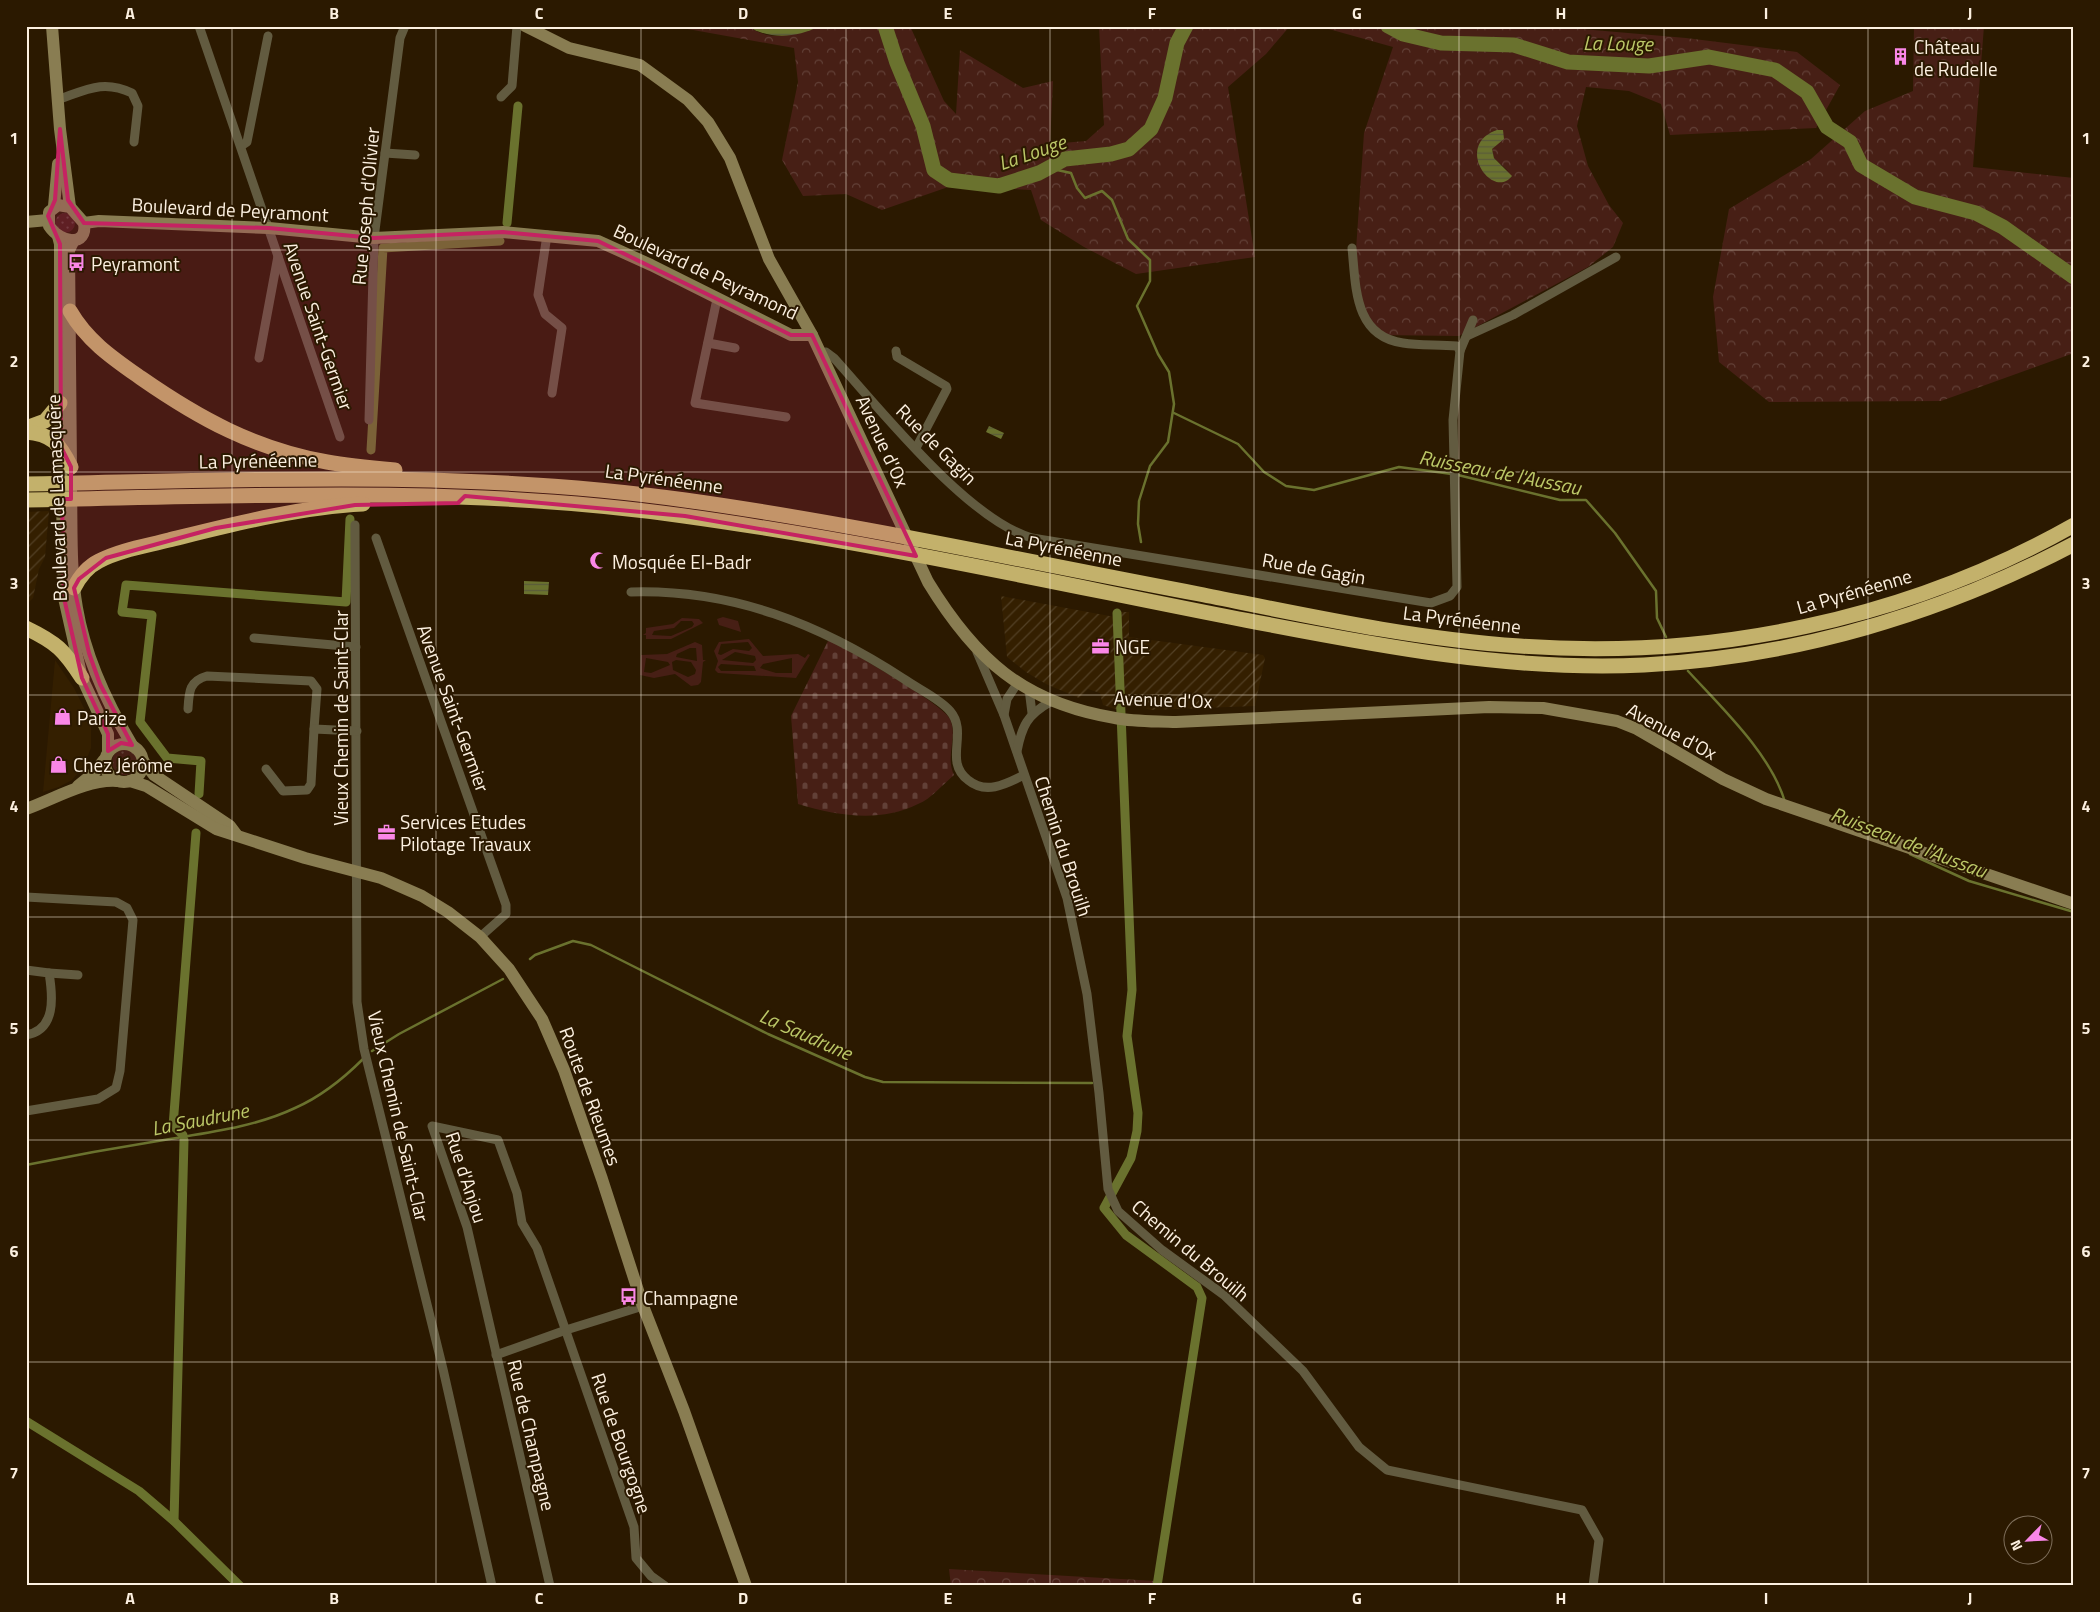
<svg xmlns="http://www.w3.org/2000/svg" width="2100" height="1612" font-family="'Titillium Web',sans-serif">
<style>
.built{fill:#341f00}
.industrial{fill:url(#industrial-furrows)}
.grass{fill:url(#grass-dots)}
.forest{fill:url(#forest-crowns);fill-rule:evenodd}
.cemetery{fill:url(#cemetery-stones)}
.garden{fill:#471f15;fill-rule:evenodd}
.water{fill:url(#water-rules)}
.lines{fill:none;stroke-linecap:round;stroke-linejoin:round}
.stream{stroke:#6a722e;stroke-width:2.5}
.canal{stroke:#6a722e;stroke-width:9}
.river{stroke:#6a722e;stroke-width:15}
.street{stroke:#625b40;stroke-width:9}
.secondary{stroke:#897d52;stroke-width:12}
.highway{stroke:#c3b16b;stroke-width:15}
.marked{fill:#c52362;fill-opacity:0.2;stroke:#c52362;stroke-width:4;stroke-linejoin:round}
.grid{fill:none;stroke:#fcf0e0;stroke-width:1;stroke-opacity:0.55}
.labels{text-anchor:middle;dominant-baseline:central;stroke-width:4;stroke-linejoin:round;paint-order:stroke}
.poi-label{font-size:19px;fill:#fcf0e0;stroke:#2b1900;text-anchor:start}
.street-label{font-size:19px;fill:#fcf0e0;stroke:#2b1900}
.water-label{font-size:20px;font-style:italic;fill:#bcc868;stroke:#2b1900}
.neatline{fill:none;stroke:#fcf0e0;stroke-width:2}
.grid-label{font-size:16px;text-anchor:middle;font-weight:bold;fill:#fcf0e0}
</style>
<defs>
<pattern id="industrial-furrows" width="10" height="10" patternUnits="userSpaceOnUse" patternTransform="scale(1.25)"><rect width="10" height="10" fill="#341f00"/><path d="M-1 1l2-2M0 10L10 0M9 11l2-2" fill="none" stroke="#524025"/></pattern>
<pattern id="grass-dots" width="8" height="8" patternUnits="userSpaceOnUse" patternTransform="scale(1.25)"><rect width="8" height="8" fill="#471f15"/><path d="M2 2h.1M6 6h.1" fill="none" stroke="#624037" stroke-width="1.8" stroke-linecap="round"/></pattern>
<pattern id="forest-crowns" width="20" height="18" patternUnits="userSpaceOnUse" patternTransform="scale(1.25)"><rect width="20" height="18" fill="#471f15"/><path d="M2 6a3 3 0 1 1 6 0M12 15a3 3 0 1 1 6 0" fill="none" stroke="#624037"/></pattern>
<pattern id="cemetery-stones" width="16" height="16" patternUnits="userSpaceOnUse" patternTransform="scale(1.25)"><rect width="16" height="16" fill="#471f15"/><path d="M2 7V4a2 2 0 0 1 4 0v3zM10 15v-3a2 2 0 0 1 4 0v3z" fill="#624037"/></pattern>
<pattern id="water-rules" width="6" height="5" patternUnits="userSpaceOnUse" patternTransform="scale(1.25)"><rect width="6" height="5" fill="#6a722e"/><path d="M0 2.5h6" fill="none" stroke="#5a5b3a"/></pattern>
</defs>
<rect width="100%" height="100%" fill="#2b1900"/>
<polygon class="built" points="55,660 74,688 91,722 91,748 84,766 72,780 59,787 43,792"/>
<g class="industrial">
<polygon points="49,511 45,557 39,569 33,598 27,604 26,512"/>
<polygon points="1001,596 1115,617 1115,612 1129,612 1129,637 1263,655 1265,658 1255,706 1150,710 1137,705 1125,705 1118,706 1118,710 1103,705 1100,693 1088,689 1079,698 1046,684 1026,672 1007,657"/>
</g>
<g class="grass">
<circle cx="65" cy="223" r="10"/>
<circle cx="125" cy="762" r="13"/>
</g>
<g class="forest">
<path d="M 671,26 L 748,26 C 775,45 792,31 821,26 C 845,22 884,26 910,26 L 944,101 L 956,114 L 960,50 L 1023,88 L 1053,81 L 1050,144 L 1086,141 L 1104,125 L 1099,26 L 1290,26 L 1266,54 L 1228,87 L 1255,257 L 1136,274 L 1084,247 L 1041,220 L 1031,190 L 951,186 L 882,210 L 846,194 L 803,196 L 782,160 L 798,82 L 794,48 Z"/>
<path d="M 1318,26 L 1547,26 L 1686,38 L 1797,52 L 1840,85 L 1816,128 L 1670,135 L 1661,104 L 1629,91 L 1586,87 L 1577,126 L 1588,166 L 1609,205 L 1623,223 L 1613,247 L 1588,267 L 1459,336 L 1376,335 L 1353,294 L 1364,133 L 1393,47 ZM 1495,145 L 1492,149 L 1494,158 L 1509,172 L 1476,152 Z"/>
<polygon points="1914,26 1984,26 1973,167 2074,178 2074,353 1941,401 1769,402 1719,362 1713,297 1729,209 1811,159 1865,111 1913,91"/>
<polygon points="949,1569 1156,1581 1155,1586 951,1586"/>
</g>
<path class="cemetery" d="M 829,639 C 849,651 943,704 950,719 C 958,737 945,756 954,775 C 943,784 931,799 918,804 C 879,823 839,816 798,804 L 791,716 Z"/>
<g class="garden">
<polygon points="723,617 738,621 741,632 719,625 717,619"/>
<path d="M 682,618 L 699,619 L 703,623 L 671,639 L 646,639 L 646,635 L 643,635 L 646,633 L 646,628 L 673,624 ZM 681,621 L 692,621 L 694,624 L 692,627 L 671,636 L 652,635 L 654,631 L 674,628 Z"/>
<path d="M 749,639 L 763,656 L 798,654 L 805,658 L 808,654 L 810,655 L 796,678 L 718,673 L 715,670 L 718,661 L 714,651 L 719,642 ZM 748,642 L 752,648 L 749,651 L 733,649 L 721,655 L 718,654 L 721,644 ZM 735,652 L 755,656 L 756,660 L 753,663 L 722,660 ZM 792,658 L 792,673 L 776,673 L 760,668 L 763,664 ZM 721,664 L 754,666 L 756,671 L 721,671 L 718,667 Z"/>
<path d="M 695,642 L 702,645 L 703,660 L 706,660 L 703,662 L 701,682 L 698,685 L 691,686 L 675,674 L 654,678 L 640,675 L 641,655 L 667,654 ZM 690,648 L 696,648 L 697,661 L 676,657 L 677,654 ZM 646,658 L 668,662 L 670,665 L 651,673 L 644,672 ZM 676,660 L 691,662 L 696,670 L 695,674 L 688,677 L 673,670 L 672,662 Z"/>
</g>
<g class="water">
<path d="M 748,26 L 819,26 C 798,38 768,40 748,26 Z"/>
<path d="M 1497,130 L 1503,130 L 1504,139 L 1492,149 L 1494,158 L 1512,176 C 1493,201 1453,145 1497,130 Z"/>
<polygon points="989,426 1004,433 1001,439 986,432"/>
<polygon points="524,581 549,582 548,595 524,594"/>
</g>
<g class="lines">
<g class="stream">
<polyline points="1048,168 1071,173 1077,188 1085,198 1102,191 1112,200 1128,239 1150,260 1150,281 1137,306 1158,354 1169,372 1174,404 1168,442 1150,466 1139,501 1138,524 1141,542"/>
<polyline points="1174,413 1238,444 1264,472 1286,486 1314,490 1399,467 1452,474"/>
<polyline points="1458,475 1560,500 1586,500 1615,533 1656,591 1657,618 1666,637"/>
<path d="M 1688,671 C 1721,707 1771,754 1785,802"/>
<polyline points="1910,854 1969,881 2074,912"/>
<polyline points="530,959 535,955 573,941 591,945 768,1034 865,1077 883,1082 1092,1083"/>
<polyline points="372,1051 399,1034 503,979"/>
<path d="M 26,1165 C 70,1156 114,1148 158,1141 C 204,1133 253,1128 295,1108 C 320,1097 344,1078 363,1059"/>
</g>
<g class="canal">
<polyline points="507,223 518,106"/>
<polyline points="371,450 383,248 500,241"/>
<polyline points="1117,613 1132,990 1127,1036 1138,1113 1137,1131 1131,1158 1104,1208 1126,1235 1197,1287 1202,1298 1157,1586"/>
<polyline points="199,794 201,761 167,758 140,722 152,615 122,612 126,585 346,602 350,519"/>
<polyline points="183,1135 173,1126 196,833"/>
<polyline points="26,1421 139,1491 174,1521 240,1586"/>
<polyline points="174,1521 184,1140"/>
</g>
<g class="river">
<polyline points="885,26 897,63 923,126 934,170 949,180 999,186 1039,173 1065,159 1111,154 1129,149 1151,129 1165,98 1177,43 1186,26"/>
<polyline points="1388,26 1403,34 1441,43 1514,45 1568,62 1649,66 1709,57 1775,70 1807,92 1827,127 1850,142 1861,165 1915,197 1976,213 2003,227 2074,277"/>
</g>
<g class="street">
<polyline points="199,26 340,437"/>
<polyline points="501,97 512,86 517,26"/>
<path d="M 57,100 C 86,90 103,79 132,93 L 138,106 L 134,142"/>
<polyline points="241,146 247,142 268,36"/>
<polyline points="385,153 415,155"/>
<polyline points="547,235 538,295 545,314 562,328 552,393"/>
<polyline points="717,299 695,403 786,417"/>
<polyline points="1467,336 1513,315 1616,257"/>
<polyline points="708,343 735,348"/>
<polyline points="896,351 897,357 946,386 947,389 916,448"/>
<polyline points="1460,351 1473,320"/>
<path d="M 821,353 L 826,352 L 834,358 C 880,409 968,520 1032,538 L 1431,603 L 1450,596 L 1457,587 L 1453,420 L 1460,351 L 1457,346 C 1439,344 1420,346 1403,343 C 1354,336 1356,287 1352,248"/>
<polyline points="259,358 278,256"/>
<polyline points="369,420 374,238 400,38 405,26"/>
<polyline points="355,525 357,1002 364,1049 443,1369 492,1586"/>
<polyline points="376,538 506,905 506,914 480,937"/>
<path d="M 631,592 C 732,589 820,624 904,679 C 918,689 939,698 950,711 C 969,733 943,761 968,780 C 986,795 1006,784 1024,775"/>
<polyline points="254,638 356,647"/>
<polyline points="977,652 1004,715 1067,898 1087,994 1099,1093 1108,1189 1118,1211 1162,1250 1224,1295 1303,1371 1359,1447 1387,1470 1582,1510 1599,1540 1593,1586"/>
<polyline points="1029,689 1032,713"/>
<path d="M 188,709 C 189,692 189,681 207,676 L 311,681 L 317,689 L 314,729"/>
<polyline points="1004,715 1007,699 1017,684"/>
<path d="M 1017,751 C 1022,726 1027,715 1050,702"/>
<polyline points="266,769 283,791 307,790 311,784 314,729 357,731"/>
<polyline points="26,897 116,902 127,908 133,920 120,1071 116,1088 98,1099 26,1111"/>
<path d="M 26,970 L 49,973 C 53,997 56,1030 26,1035"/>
<polyline points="49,973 78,975"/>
<polyline points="496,1355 566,1330 643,1306"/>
<polyline points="550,1586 467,1227 432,1126 498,1140 517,1193 522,1223 537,1248 634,1527 636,1558 651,1576 665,1586"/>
</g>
<g class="secondary">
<polyline points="52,26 60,129 70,207"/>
<path d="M 525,26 L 569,48 L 640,65 L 688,100 L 708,122 L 730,158 L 769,259 L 812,335 L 928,582 C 975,659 1023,703 1115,718 C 1135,722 1156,721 1176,722 L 1489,707 L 1543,708 L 1617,721 L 1637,729 L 1723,779 L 1766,799 L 2074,904"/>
<path d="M 58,205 L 70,207 L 84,223 C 88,247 61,244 49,226 L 49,212 Z"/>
<polyline points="54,206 58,164"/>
<polyline points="26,222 48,220"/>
<polyline points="84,223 99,221 269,228 374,238 503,232 598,241 651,265 791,335 812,335"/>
<polyline points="58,236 60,244 60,403 64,598 82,678 108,734 108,751"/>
<polyline points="71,469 69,250 74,240"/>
<path d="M 71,489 C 72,528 70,569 77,608 C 85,656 107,703 132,745"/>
<circle cx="124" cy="763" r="19"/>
<polyline points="143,761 154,775 230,826 236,834"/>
<polyline points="130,781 146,786 216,829 305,858 381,878 422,896 448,912 480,937 509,969 542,1019 564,1070 602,1179 643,1306 684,1411 746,1586"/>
<polyline points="78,786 94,773 104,760"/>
<path d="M 26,809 C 54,799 87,779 117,781"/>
</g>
<g class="highway">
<path d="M 70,311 C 87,341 114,359 141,378 C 200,419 255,449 327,462 C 349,466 372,468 395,470"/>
<polyline points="26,428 45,421 60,403"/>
<path d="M 26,432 C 52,434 60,444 71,467"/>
<path d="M 26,484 C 246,480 466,469 685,500 C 857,524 1028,562 1199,594 C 1305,615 1412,639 1520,646 C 1711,660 1906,620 2074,525"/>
<path d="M 26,500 C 245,496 467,485 684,516 C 864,541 1042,580 1219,615 C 1359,642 1501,672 1644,665 C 1795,657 1941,614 2074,544"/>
<path d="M 74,588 C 80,576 87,567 99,561 C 120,550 146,546 169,540 C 230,525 299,507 363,504"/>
<path d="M 26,628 C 57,643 64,650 82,678"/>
</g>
</g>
<path class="marked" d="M 60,129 L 68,200 L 84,223 L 269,228 L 374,238 L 503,232 L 598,241 L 791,335 L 812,335 L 916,556 L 685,516 L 465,496 L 458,503 L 355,505 L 216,528 L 106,558 L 79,579 L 74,588 L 89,653 L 100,684 L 132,745 L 121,743 L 108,751 L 108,734 L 82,678 L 64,598 L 62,499 L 71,499 L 71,467 L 61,447 L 60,244 L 48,216 L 55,200 Z"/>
<path class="grid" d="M 232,26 L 232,1586M 436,26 L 436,1586M 641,26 L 641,1586M 846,26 L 846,1586M 1050,26 L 1050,1586M 1254,26 L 1254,1586M 1459,26 L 1459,1586M 1664,26 L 1664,1586M 1868,26 L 1868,1586M 26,250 L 2074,250M 26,472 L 2074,472M 26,695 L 2074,695M 26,917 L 2074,917M 26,1140 L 2074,1140M 26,1362 L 2074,1362"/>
<defs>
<symbol id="building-bare" viewBox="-9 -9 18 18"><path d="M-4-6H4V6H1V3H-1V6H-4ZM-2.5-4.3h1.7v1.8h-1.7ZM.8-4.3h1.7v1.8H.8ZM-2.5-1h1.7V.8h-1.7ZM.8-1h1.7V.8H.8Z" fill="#fa87e7" stroke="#2b1900" stroke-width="2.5" paint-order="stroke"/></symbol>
<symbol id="bus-bare" viewBox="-9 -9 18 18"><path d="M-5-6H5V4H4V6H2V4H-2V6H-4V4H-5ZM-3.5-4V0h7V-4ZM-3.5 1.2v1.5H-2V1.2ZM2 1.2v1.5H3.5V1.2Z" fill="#fa87e7" stroke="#2b1900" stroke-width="2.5" paint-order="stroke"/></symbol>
<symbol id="mosque-bare" viewBox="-9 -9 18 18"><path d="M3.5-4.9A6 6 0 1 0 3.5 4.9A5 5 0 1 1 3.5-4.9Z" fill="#fa87e7" stroke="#2b1900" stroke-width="2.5" paint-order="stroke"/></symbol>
<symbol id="office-bare" viewBox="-9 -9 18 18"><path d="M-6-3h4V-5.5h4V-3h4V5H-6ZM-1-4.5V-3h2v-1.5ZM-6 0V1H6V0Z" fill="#fa87e7" stroke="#2b1900" stroke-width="2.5" paint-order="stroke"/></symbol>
<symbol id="shop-bare" viewBox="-9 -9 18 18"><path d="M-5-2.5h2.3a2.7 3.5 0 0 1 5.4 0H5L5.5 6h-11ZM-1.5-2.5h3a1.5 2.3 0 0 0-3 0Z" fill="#fa87e7" stroke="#2b1900" stroke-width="2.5" paint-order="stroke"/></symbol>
</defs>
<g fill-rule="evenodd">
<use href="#building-bare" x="1888" y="44" width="25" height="25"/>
<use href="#bus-bare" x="64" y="250" width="25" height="25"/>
<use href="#mosque-bare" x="586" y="548" width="25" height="25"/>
<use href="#office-bare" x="1088" y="634" width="25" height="25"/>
<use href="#shop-bare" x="50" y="704" width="25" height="25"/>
<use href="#shop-bare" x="46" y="752" width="25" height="25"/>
<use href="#office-bare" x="374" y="820" width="25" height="25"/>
<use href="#bus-bare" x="616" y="1284" width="25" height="25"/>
</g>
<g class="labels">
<g class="poi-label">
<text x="1914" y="46">Château<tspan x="1914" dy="22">de Rudelle</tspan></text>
<text x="91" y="263">Peyramont</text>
<text x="612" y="561">Mosquée El-Badr</text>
<text x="1115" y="646">NGE</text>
<text x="77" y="717">Parize</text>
<text x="73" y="764">Chez Jérôme</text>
<text x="400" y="821">Services Etudes<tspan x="400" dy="22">Pilotage Travaux</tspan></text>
<text x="643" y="1297">Champagne</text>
</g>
<g class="street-label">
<text transform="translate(365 206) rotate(-85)">Rue Joseph d'Olivier</text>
<text transform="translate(230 209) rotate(3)">Boulevard de Peyramont</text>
<text transform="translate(706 271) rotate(25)">Boulevard de Peyramond</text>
<text transform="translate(319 326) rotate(71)">Avenue Saint-Germier</text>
<text transform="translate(883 441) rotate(65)">Avenue d'Ox</text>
<text transform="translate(937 444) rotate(45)">Rue de Gagin</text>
<text transform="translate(258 460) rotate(-1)">La Pyrénéenne</text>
<text transform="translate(664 478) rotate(8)">La Pyrénéenne</text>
<text transform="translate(56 498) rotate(-92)">Boulevard de Lamasquère</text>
<text transform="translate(1064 548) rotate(11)">La Pyrénéenne</text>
<text transform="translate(1314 568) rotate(10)">Rue de Gagin</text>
<text transform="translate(1854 591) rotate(-16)">La Pyrénéenne</text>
<text transform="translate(1462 619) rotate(7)">La Pyrénéenne</text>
<text transform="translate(1163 699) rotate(2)">Avenue d'Ox</text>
<text transform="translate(454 708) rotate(70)">Avenue Saint-Germier</text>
<text transform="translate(340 718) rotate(-90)">Vieux Chemin de Saint-Clar</text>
<text transform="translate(1672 731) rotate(28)">Avenue d'Ox</text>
<text transform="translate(1064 846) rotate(72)">Chemin du Brouilh</text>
<text transform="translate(591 1096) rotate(70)">Route de Rieumes</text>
<text transform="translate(399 1116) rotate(77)">Vieux Chemin de Saint-Clar</text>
<text transform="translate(467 1177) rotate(72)">Rue d'Anjou</text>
<text transform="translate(1191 1250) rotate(40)">Chemin du Brouilh</text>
<text transform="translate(532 1435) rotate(77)">Rue de Champagne</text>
<text transform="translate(622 1443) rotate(71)">Rue de Bourgogne</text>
</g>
<g class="water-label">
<text transform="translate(1618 43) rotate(1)">La Louge</text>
<text transform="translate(1032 152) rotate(-19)">La Louge</text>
<text transform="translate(1500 472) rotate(11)">Ruisseau de l'Aussau</text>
<text transform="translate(1909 842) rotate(21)">Ruisseau de l'Aussau</text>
<text transform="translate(806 1034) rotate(24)">La Saudrune</text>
<text transform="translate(200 1119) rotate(-11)">La Saudrune</text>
</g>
</g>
<rect width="2100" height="1612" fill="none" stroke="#2b1900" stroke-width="55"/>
<g transform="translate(2028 1540) rotate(246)"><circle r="24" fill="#2b1900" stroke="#7f6f5a"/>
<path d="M0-4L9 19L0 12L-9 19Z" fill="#fa87e7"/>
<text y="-8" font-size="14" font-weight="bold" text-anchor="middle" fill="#fcf0e0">N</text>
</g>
<rect x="28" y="28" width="2044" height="1556" class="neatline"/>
<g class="grid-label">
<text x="130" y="19">A</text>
<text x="334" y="19">B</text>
<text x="539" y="19">C</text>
<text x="743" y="19">D</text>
<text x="948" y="19">E</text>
<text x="1152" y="19">F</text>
<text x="1357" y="19">G</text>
<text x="1561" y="19">H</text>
<text x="1766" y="19">I</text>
<text x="1970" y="19">J</text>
<text x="14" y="144">1</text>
<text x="2086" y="144">1</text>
<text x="14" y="367">2</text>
<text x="2086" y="367">2</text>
<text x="14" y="589">3</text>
<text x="2086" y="589">3</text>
<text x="14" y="812">4</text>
<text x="2086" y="812">4</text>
<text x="14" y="1034">5</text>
<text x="2086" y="1034">5</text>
<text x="14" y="1257">6</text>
<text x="2086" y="1257">6</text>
<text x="14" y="1479">7</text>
<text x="2086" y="1479">7</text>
<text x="130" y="1604">A</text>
<text x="334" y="1604">B</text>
<text x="539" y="1604">C</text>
<text x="743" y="1604">D</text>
<text x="948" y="1604">E</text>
<text x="1152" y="1604">F</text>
<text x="1357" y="1604">G</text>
<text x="1561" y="1604">H</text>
<text x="1766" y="1604">I</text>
<text x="1970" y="1604">J</text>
</g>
</svg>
